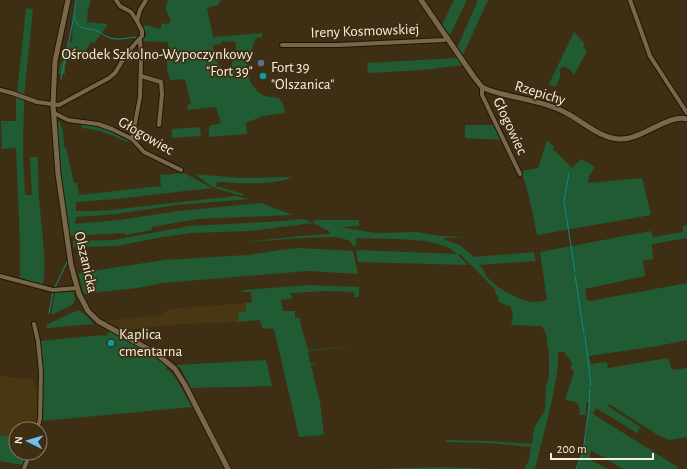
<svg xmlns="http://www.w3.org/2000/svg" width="687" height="469" font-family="'Alegreya Sans',sans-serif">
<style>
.built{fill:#493613}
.green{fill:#205b33;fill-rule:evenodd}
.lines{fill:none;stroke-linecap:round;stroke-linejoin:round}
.stream{stroke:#138889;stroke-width:1}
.minor-casing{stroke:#241600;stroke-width:6}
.tertiary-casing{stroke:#241600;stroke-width:7}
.minor{stroke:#78674b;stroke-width:4}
.tertiary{stroke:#78674b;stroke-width:5}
.service-dot{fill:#5c6f8a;stroke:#3e2f14;stroke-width:1.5}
.culture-dot{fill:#0f9aa8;stroke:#3e2f14;stroke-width:1.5}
.labels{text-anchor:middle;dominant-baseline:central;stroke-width:3.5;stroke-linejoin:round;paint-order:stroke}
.street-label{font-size:15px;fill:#f9efe0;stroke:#3e2f14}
.poi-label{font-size:15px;fill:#f9efe0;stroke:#3e2f14;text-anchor:start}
</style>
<rect width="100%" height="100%" fill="#3e2f14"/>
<g class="built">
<polygon points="246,303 246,311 239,312 238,322 181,324 126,330 106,321 160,315 169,309"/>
<polygon points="0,376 36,380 33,385 38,387 37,420 35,429 16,429 16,437 0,435"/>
</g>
<g class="green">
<polygon points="77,0 91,0 88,9 87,22 107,24 107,26 94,43 91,42 83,55 70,52 65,66 65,74 59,74 60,65 63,61 66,48 72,40 73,17"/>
<path d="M 168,0 L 221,0 L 218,5 L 207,8 L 213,37 L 262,33 L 262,37 L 256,38 L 248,58 L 246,73 L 252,85 L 258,92 L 264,96 L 279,98 L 283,104 L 285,113 L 263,116 L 246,123 L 247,134 L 209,137 L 209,126 L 221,123 L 216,107 L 188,110 L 187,105 L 191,104 L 185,79 L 170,80 L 167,69 L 167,61 L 170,59 L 168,42 L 141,41 L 147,34 L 143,29 L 144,25 L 161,29 L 161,24 L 171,23 L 169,16 L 165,8 ZM 222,41 L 229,42 L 233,41 L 236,43 L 236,50 L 230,70 L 225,71 L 215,60 L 213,45 L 221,44 Z"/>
<polygon points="454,0 467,0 449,37 442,25"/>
<polygon points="478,0 488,0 463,55 457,48"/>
<polygon points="26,8 33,9 24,96 17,93"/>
<polygon points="574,32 585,44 583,46 587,51 574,75 570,69 563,66 559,70 560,71 560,77 555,87 549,84"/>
<polygon points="459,58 464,65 423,70 368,73 367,63"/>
<path d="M 16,96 L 24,100 L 23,153 L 25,195 L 32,195 L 30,157 L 38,157 C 38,171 38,184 39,198 C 41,227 47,256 43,285 L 20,278 L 20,245 L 16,148 L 2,149 L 1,121 L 16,121 Z"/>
<polygon points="60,122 63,131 64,147 66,147 74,183 77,183 79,195 161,186 160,175 184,173 212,188 117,199 76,202 76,211 96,211 111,210 234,196 250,199 177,205 116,214 76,217 75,224 118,220 178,211 261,203 293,215 197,219 152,227 151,230 126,235 124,233 69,236 59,173 56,123"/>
<path d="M 96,122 L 131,137 L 132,142 C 123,142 117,137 108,134 C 99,130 91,129 82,128 L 81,123 Z"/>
<polygon points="465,125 495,125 501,140 465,138"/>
<polygon points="200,127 201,136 172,138 172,129"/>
<path d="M 547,140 L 554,147 L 553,149 L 572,168 L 581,159 L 595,167 L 589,176 L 588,183 L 642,178 L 651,215 L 537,235 C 533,214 529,192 521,171 L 538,168 Z"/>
<path d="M 195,174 L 240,178 L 292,177 C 277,186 235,183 217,182 L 216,186 L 243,194 L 243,196 L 221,190 L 211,186 Z"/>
<path d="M 304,219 L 312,223 L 315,220 L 359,220 L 359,226 L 340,227 L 375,233 L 417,232 L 440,236 L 465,237 L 445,238 L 444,239 L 461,246 L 474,257 L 534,252 L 536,261 L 479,265 C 485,270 485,276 490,280 C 497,288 524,303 534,302 C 538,302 543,301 547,300 L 540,252 L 651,231 L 653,237 L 683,232 L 683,226 L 687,225 L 687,238 L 652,244 L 653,259 L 643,261 L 645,276 L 585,289 L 587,300 L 590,301 L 687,283 L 687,340 L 658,346 L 589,356 L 591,364 L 607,362 L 608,368 L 668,358 L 672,370 L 687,368 L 687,437 L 669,440 L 658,435 L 609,404 L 608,406 L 640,427 L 637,433 L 596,408 L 593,414 L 678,467 L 677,469 L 623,469 L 591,450 L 589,459 L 608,469 L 577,469 C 586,448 589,425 588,402 L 586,402 L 586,415 L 580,415 L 579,406 L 576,402 L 565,400 L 574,372 L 571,368 L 572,363 L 564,352 L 558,352 L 558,367 L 552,401 L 535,469 L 524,469 L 529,460 L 531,447 L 490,443 L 446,442 L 446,440 L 489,441 L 532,444 L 534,428 L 545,410 L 546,386 L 549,377 L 549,355 L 546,334 L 542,326 L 511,325 C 513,318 514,313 510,306 C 492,301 503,302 494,290 L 495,289 L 461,255 L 458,255 L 468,265 L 358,262 L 356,250 L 457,254 C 440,235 381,240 356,238 L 356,246 L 353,246 L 350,241 L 341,238 L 331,237 L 300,238 L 240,243 L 300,236 L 330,234 L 329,231 L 313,223 L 250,231 L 190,233 L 157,238 L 116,246 L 73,247 L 73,241 L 114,240 L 189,226 L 284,221 Z"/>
<polygon points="300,248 353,251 358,274 308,271 163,283 137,288 84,294 78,273 165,260 247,255 280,250"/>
<polygon points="308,285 359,287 359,297 355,297 354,292 326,291 291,293 292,299 281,300 283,311 295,311 295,318 301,318 300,322 308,350 358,346 308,351 310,363 316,364 311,365 320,402 324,435 299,437 274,329 262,328 260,320 238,322 239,312 246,311 246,303 252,302 251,292 240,292 244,290"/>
<polygon points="73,291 74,293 75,300 72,305 51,315 55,292"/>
<polygon points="78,310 87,316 94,324 47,328 46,325"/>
<polygon points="110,331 139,346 168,366 166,368 176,378 192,407 42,421 41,415 43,361 40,341 102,335 106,336"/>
<polygon points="266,360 272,386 191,388 181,369 176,365"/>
<polygon points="0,435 16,437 16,453 27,453 23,465 0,461"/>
<polygon points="442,467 498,469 372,469"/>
</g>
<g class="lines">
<g class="stream">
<path d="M 75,18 C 77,31 87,27 97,31 C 101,32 104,36 108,37 C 116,41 127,38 136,37"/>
<path d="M 61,79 C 66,52 73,27 76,0"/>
<polyline points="569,173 564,201 575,272"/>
<polyline points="575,275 584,334"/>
<polyline points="55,287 68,260"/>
<polyline points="49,313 53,292"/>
<polyline points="585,336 591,385"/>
<polyline points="576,469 583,452 589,408 590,389"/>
</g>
<defs>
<g id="minor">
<polyline points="116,0 120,6 131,12 137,21"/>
<polyline points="630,0 650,56 687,113"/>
<polyline points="282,45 338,45 444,40 448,38"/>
<polyline points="141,76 161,82 162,94 159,125"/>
<polyline points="482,87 482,95 520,174"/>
<polyline points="0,90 12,93 37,102 59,105 109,78 115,73 127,53 142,36 142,31 137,21 140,10 146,0"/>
<polyline points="54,113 68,120 98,124 112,129 132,139 144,152 181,170"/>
<polyline points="132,139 140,97 141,59 140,39"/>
<polyline points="0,276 53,290 77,288"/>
<polyline points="34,324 38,341 41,372 40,419 37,429"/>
<polyline points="24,469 30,453"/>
</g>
<g id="tertiary">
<polyline points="68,0 55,61 53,105 58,174 71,265 79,294 88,311 98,321 157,354 175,369 185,385 228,469"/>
<path d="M 421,0 L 474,77 L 482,87 L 486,89 C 513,99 544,100 568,114 C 585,123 601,139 621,139 C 643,139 668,114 687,119"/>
</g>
</defs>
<use href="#minor" class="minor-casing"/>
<use href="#tertiary" class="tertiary-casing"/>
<use href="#minor" class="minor"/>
<use href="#tertiary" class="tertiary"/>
</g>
<circle class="service-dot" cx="261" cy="63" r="4"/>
<g class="culture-dot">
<circle cx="263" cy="76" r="4"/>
<circle cx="111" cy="343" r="4"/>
</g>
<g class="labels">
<g class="street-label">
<text transform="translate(365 31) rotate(-2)">Ireny Kosmowskiej</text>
<text transform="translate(540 93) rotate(17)">Rzepichy</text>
<text transform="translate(510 126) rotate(65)">Głogowiec</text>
<text transform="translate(146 136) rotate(30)">Głogowiec</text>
<text transform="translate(86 262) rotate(77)">Olszanicka</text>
</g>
<g class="poi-label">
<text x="253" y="54" text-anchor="end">Ośrodek Szkolno-Wypoczynkowy<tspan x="253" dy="17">"Fort 39"</tspan></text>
<text x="271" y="67">Fort 39<tspan x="271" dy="17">"Olszanica"</tspan></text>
<text x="119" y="334">Kaplica<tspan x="119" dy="17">cmentarna</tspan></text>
</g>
</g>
<g transform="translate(28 441) rotate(275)"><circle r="19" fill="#3e2f14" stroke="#897c66"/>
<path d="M0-3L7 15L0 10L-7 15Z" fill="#6ec2f3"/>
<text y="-6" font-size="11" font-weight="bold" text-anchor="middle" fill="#f9efe0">N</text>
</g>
<path d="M551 453v6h102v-6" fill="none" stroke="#f9efe0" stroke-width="2"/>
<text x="557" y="453" font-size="12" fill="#f9efe0" stroke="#3e2f14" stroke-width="3" paint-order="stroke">200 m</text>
</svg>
